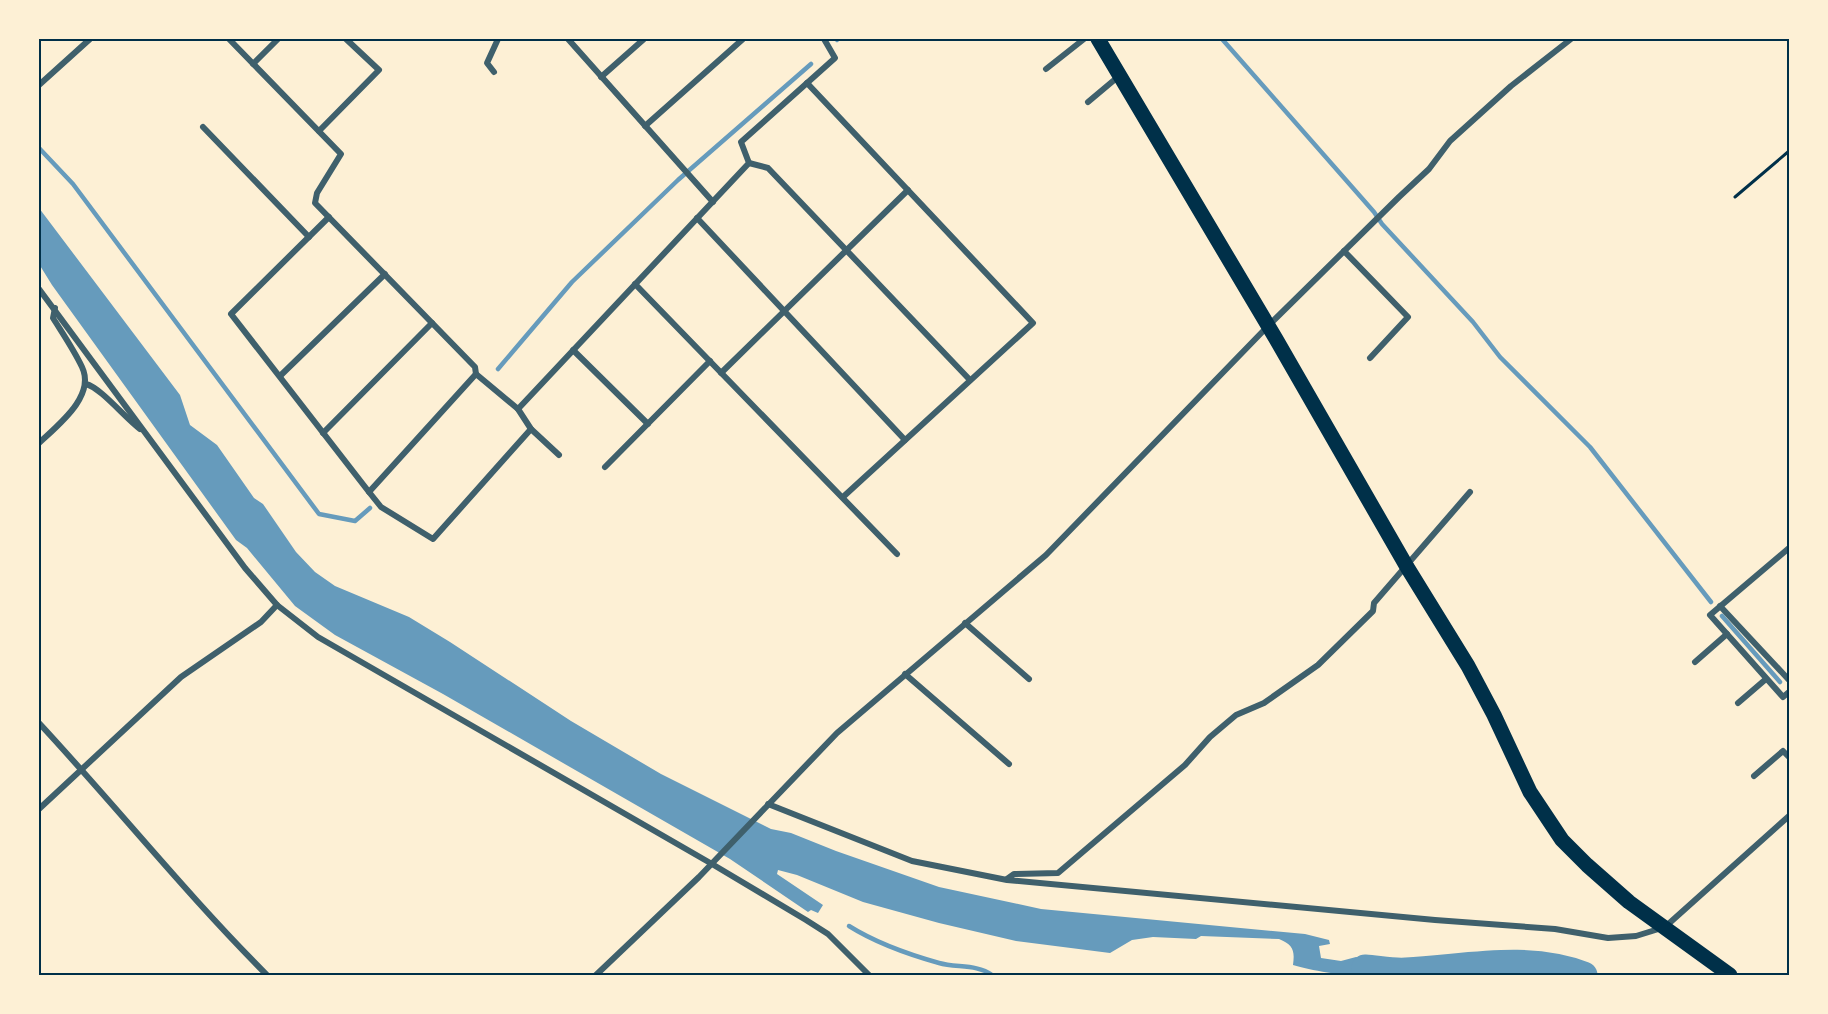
<svg xmlns="http://www.w3.org/2000/svg" width="1828" height="1014" font-family="Merriweather,serif">
<style>
.water{fill:#669bbc}
.lines{fill:none;stroke-linecap:round;stroke-linejoin:round}
.stream{stroke:#669bbc;stroke-width:4.5}
.river{stroke:#669bbc;stroke-width:27}
.path{stroke:#003049;stroke-width:3}
.minor{stroke:#3f606c;stroke-width:6}
.primary{stroke:#003049;stroke-width:15}
.neatline{fill:none;stroke:#003049;stroke-width:2}
</style>
<rect width="100%" height="100%" fill="#fdf0d5"/>
<path class="water" d="M 39,208 L 180,395 L 190,425 L 217,445 L 254,498 L 263,504 L 296,552 L 315,572 L 335,586 L 409,617 L 450,642 L 571,721 L 661,774 L 771,829 L 791,833 L 836,851 L 939,887 L 1041,909 L 1305,934 L 1329,940 L 1330,944 L 1319,946 L 1321,958 L 1341,961 L 1356,957 L 1377,961 L 1401,971 C 1376,982 1320,973 1293,965 C 1295,950 1293,945 1279,939 L 1201,936 L 1196,939 L 1153,937 L 1132,940 L 1110,953 L 1016,941 L 939,923 L 863,902 L 797,875 L 778,870 L 777,874 L 823,905 L 818,913 L 811,910 L 808,912 L 730,859 L 443,694 L 335,635 L 295,606 L 247,548 L 236,540 L 52,285 L 39,264 Z"/>
<g class="lines">
<g class="stream">
<polyline points="1222,39 1374,212 1382,224 1473,322 1500,357 1590,447 1711,602"/>
<polyline points="837,40 838,39"/>
<polyline points="39,148 73,184 319,514 355,521 370,508"/>
<polyline points="498,369 572,282 678,180 811,64"/>
<polyline points="1722,616 1780,682"/>
<path d="M 849,926 C 876,943 907,954 939,963 C 956,968 977,964 992,975"/>
</g>
<path class="river" d="M 1365,968 C 1379,969 1393,972 1406,971 C 1465,968 1526,953 1584,975"/>
<polyline class="path" points="1735,197 1789,151"/>
<g class="minor">
<polyline points="229,39 341,154 317,193 315,203 475,367 476,374"/>
<polyline points="568,39 713,202"/>
<polyline points="253,64 278,39"/>
<polyline points="1046,69 1084,39"/>
<polyline points="494,72 487,63 498,39"/>
<polyline points="601,77 644,39"/>
<polyline points="807,83 1033,323 843,497"/>
<polyline points="39,85 90,39"/>
<polyline points="1088,102 1119,76"/>
<polyline points="645,126 743,39"/>
<polyline points="203,127 309,237"/>
<polyline points="319,131 379,70 346,39"/>
<polyline points="749,163 768,168 970,380"/>
<polyline points="329,217 231,314 369,492 476,374 518,409 749,163 741,142 835,58 824,39"/>
<polyline points="697,218 905,440"/>
<polyline points="1344,251 1408,317 1370,358"/>
<polyline points="635,284 897,554"/>
<polyline points="39,289 245,568 277,605 318,637 712,864 806,920 828,934 869,975"/>
<polyline points="573,350 648,424"/>
<polyline points="721,373 908,190"/>
<polyline points="280,376 385,274"/>
<path d="M 86,384 C 101,388 125,418 140,429"/>
<polyline points="518,409 531,429 559,455"/>
<polyline points="323,433 432,323"/>
<path d="M 39,443 C 58,425 96,396 82,367 C 74,350 63,334 53,318 L 55,308"/>
<polyline points="605,467 710,361"/>
<polyline points="369,492 381,507 433,539 531,429"/>
<polyline points="1789,548 1710,615 1783,697 1789,692"/>
<polyline points="1720,606 1789,680"/>
<polyline points="965,623 1029,679"/>
<polyline points="1695,662 1727,634"/>
<polyline points="905,674 1009,764"/>
<polyline points="1738,703 1766,679"/>
<path d="M 39,723 C 116,806 187,895 267,975"/>
<polyline points="1754,776 1783,751 1789,757"/>
<polyline points="768,804 912,861 1007,880 1435,920 1555,929 1608,938 1636,936 1665,927 1789,816"/>
<polyline points="39,809 181,677 261,622 277,605"/>
<polyline points="1007,879 1014,874 1058,873 1185,765 1210,737 1236,715 1264,703 1318,665 1373,611 1374,603 1470,492"/>
<polyline points="596,975 699,877 837,733 1046,555 1268,326 1399,197 1429,169 1450,141 1511,86 1571,39"/>
</g>
<polyline class="primary" points="1098,39 1276,339 1407,567 1468,666 1494,715 1530,792 1562,840 1587,865 1629,902 1730,975"/>
</g>
<rect width="1828" height="1014" fill="none" stroke="#fdf0d5" stroke-width="81"/>
<rect x="40" y="40" width="1748" height="934" class="neatline"/>
</svg>
